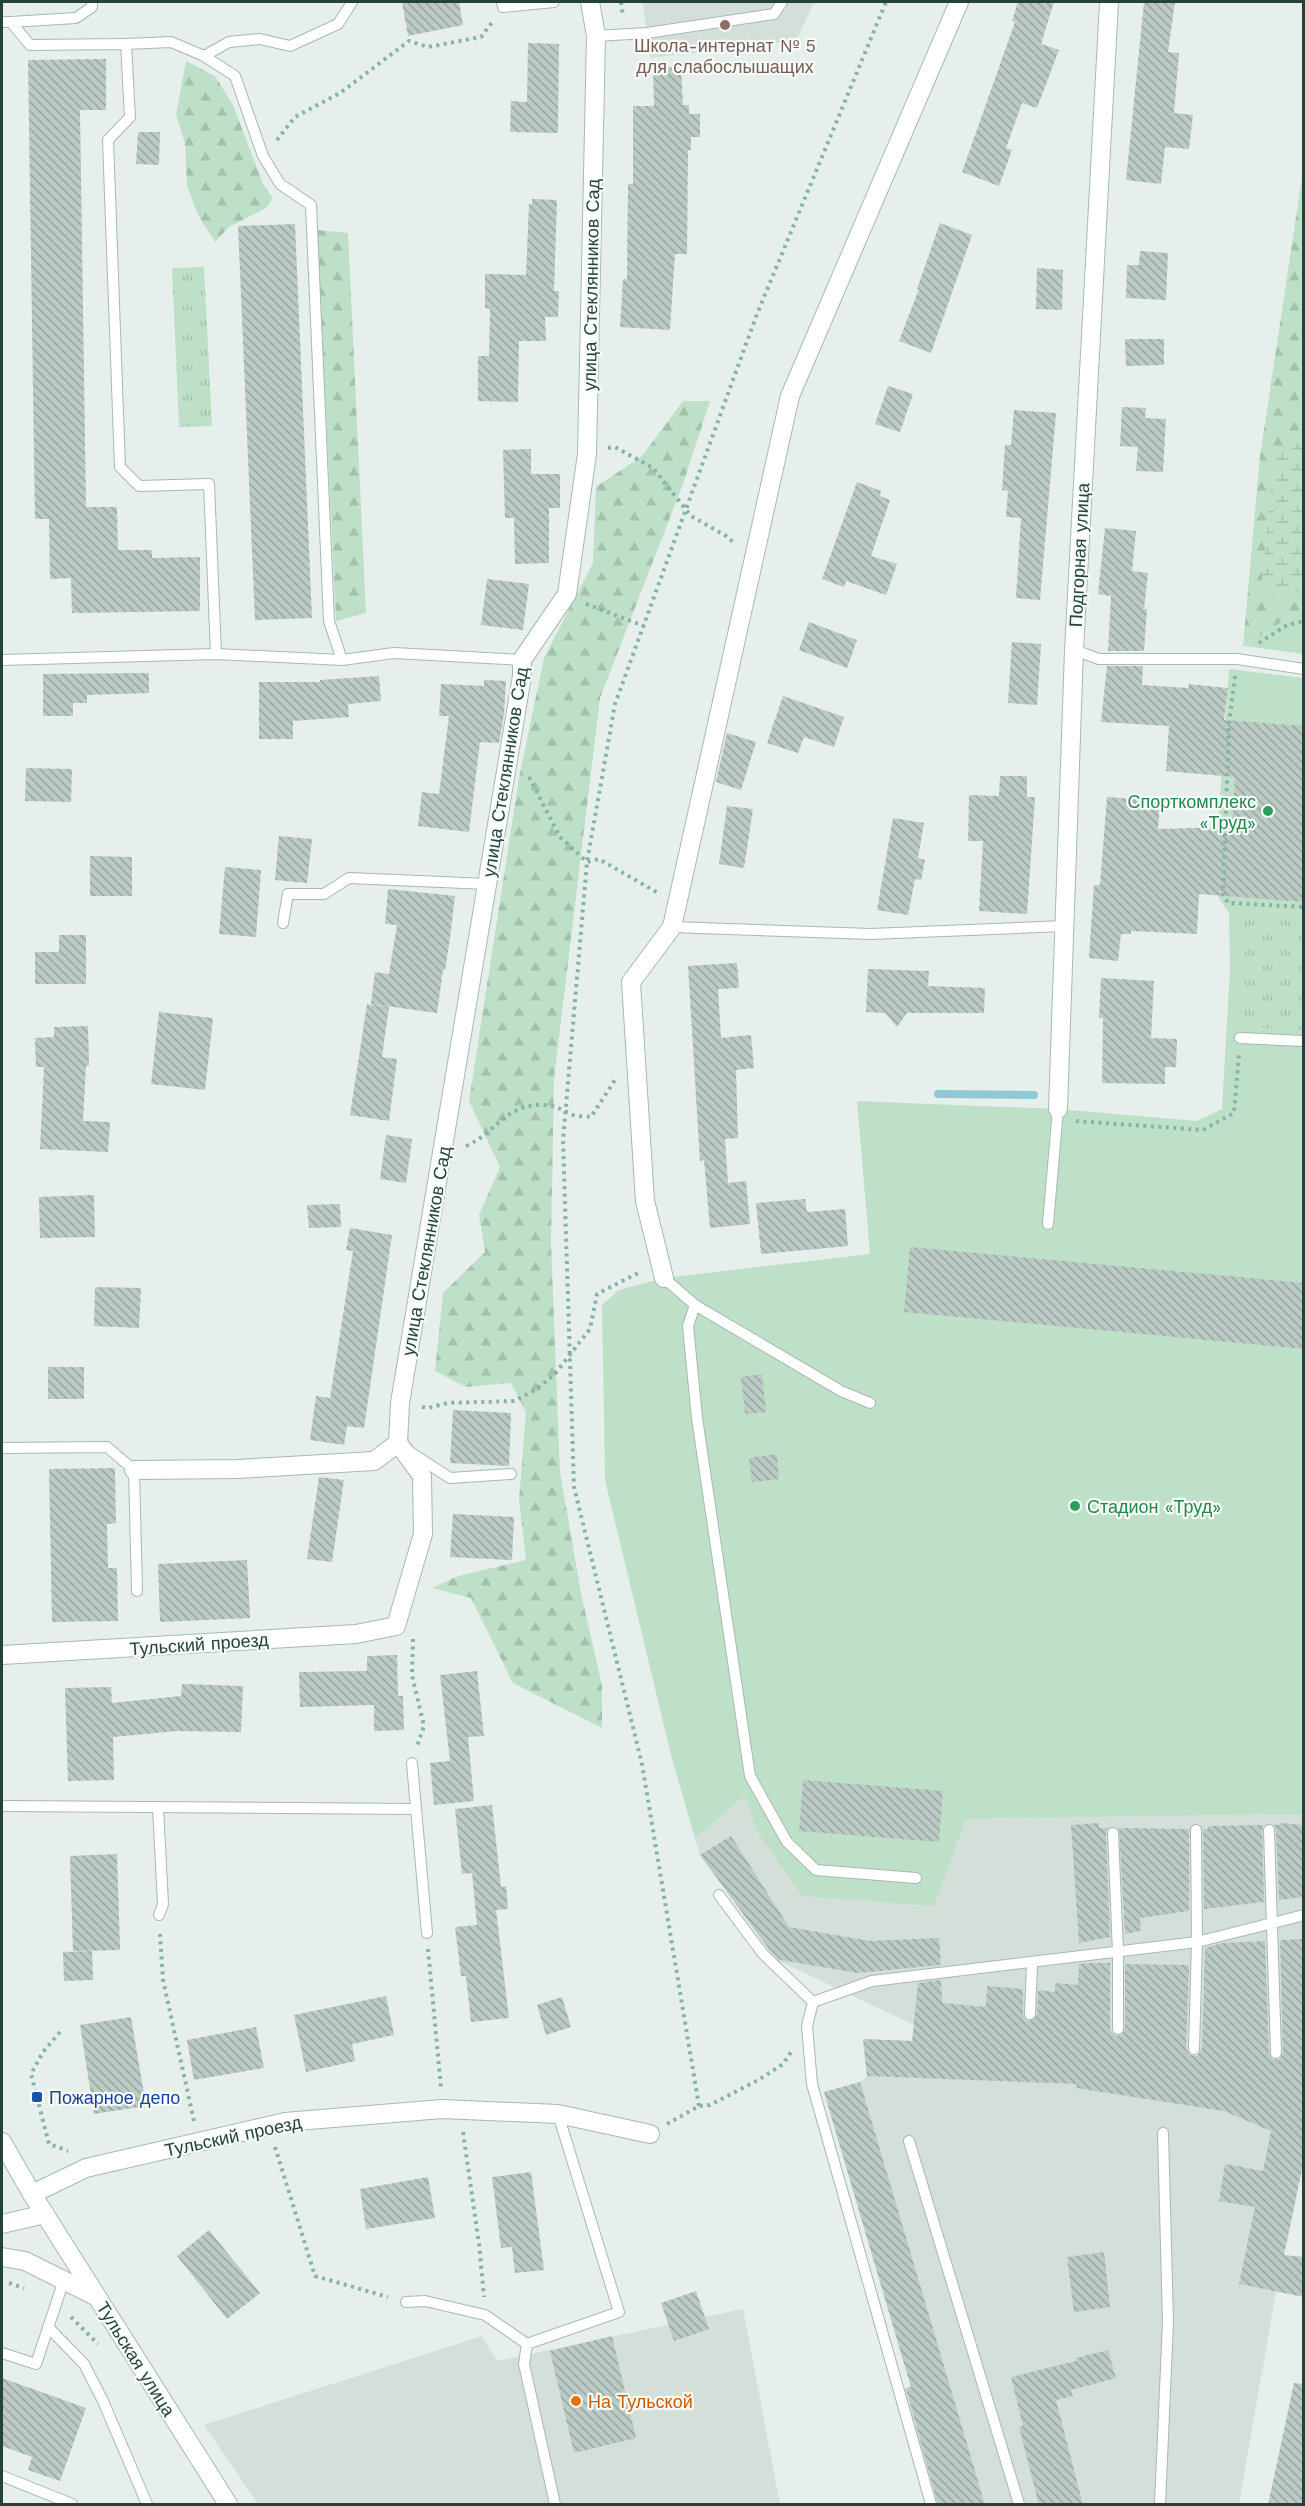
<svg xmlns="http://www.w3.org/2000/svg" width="1305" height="2506" font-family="'Work Sans',sans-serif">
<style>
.built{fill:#d4dfda}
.grass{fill:#bfe0c8}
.forest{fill:url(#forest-firs)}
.wetland{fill:url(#wetland-marsh)}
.park{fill:url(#park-tufts)}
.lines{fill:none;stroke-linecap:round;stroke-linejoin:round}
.stream{stroke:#8ec9d4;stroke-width:8}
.building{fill:url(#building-back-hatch)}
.service-casing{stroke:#a8b8b2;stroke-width:12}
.minor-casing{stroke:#a8b8b2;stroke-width:20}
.tertiary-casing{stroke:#a8b8b2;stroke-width:20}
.secondary-casing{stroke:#a4bbb3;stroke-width:20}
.path{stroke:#86b3a5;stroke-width:4;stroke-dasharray:3 4.5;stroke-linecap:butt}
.service{stroke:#fff;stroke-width:10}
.minor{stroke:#fff;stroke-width:18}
.tertiary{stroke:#fff;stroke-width:18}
.secondary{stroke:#fff;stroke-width:18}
.education-dot{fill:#8d6e63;stroke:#f7fbf9;stroke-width:2}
.leisure-dot{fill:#2e9e5b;stroke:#f7fbf9;stroke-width:2}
.transit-dot{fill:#1a4fb4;stroke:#f7fbf9;stroke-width:2}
.food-dot{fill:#e8710a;stroke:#f7fbf9;stroke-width:2}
.labels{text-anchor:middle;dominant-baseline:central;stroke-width:4.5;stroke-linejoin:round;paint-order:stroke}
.education-label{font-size:18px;fill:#785e54;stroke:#f7fbf9}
.street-label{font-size:18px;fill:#24423a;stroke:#f7fbf9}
.leisure-label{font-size:18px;fill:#27864d;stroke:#f7fbf9;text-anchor:end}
.transit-label{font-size:18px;fill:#164399;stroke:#f7fbf9;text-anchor:start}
.food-label{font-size:18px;fill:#c56008;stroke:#f7fbf9;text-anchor:start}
</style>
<defs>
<pattern id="forest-firs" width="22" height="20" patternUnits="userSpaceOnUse" patternTransform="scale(1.5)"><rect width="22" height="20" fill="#bfe0c8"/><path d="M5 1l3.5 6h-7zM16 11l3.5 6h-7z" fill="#a4c1ad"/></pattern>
<pattern id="wetland-marsh" width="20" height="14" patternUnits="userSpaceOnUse" patternTransform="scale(1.5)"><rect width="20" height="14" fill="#bfe0c8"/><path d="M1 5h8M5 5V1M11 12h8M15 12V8" fill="none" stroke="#a4c1ad"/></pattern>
<pattern id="park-tufts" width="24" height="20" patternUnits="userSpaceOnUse" patternTransform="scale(1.5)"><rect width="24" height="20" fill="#bfe0c8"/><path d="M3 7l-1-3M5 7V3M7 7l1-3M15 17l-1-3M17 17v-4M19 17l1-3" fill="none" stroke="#a4c1ad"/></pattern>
<pattern id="building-back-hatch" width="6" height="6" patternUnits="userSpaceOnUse" patternTransform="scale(1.5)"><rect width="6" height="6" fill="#bbcac4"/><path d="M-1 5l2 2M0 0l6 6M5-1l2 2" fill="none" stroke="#98a6a0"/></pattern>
</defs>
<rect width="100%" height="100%" fill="#e6efeb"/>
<g class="built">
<polygon points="643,2 814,2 796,41 650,58"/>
<polygon points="745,1796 756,1830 966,1819 1303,1814 1303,2160 1276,2291 1239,2504 938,2504 903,2389 911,2387 824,2092 860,2082 867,2076 863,2039 1045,2048 914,2025 775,1959 700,1855 695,1838"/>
<polygon points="743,2309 780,2504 258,2504 204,2425 482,2336 497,2361"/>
</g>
<g class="grass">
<polygon points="1303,609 1303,654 1243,646"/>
<polygon points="1229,669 1303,678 1303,1814 966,1819 934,1906 802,1896 756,1830 745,1796 695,1838 672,1759 605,1480 602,1305 619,1290 664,1278 870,1254 857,1101 1058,1109 1197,1121 1222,1109 1230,969 1229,913 1218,897 1218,827"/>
</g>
<g class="forest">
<polygon points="186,61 215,76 233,105 263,184 273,198 266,208 229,227 215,242 198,215 187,186 185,143 176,115"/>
<polygon points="1303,171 1303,609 1243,646 1260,456"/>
<polygon points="317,230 348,233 366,613 336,621"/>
<polygon points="683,401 710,401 683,484 600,698 554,1079 551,1244 560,1472 581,1593 602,1686 602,1728 513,1683 471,1598 432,1588 458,1576 526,1560 519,1500 526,1412 511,1383 466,1387 435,1371 443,1293 485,1252 479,1215 500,1167 469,1101 519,778 544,658 593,563 596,487 642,456"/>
</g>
<polygon class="wetland" points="1303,440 1303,590 1280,600 1262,582 1274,457"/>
<g class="park">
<polygon points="204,267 212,426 179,427 172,268"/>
<polygon points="1241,916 1303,920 1303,1030 1235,1026"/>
</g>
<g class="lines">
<polyline class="stream" points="938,1094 1034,1095"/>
</g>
<g class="building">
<polygon points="402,2 459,2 463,25 408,36"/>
<polygon points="1018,2 1054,2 1041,44 1059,50 1037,108 1022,103 1006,148 1012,150 999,186 962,172 1015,22 1012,21"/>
<polygon points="1144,2 1175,2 1168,52 1179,53 1174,113 1193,115 1189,149 1165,147 1161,184 1126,180"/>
<polygon points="528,43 559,44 558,133 510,132 511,101 527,102"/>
<polygon points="106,59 106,110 80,110 86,507 117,507 118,550 152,550 152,558 200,557 200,611 72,613 71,578 50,579 49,519 35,519 28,60"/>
<polygon points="681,67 683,105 689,105 689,114 700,114 700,137 691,137 691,150 688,150 687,254 675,254 670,330 620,327 623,279 627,279 628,184 633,184 633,106 654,106 653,68"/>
<polygon points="138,132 160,132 159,165 136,164"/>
<polygon points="532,199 557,200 554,291 559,291 558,317 545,317 546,341 519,341 518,402 478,401 478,356 489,356 490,309 485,308 485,274 526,275 529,204 532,204"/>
<polygon points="940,223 972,235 931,353 899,341 919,289 917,289"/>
<polygon points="295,224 312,618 255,620 238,226"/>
<polygon points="1140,251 1168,253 1166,300 1126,298 1127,265 1139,265"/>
<polygon points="1037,268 1063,270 1062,310 1036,309"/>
<polygon points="1125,339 1164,339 1164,365 1126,366"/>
<polygon points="888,386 913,394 900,432 875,424"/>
<polygon points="1122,407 1146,408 1145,418 1166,419 1163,472 1136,471 1138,447 1120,446"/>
<polygon points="1014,410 1056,413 1040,600 1016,598 1021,518 1006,517 1008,491 1002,490 1005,445 1011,445"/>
<polygon points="531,449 531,474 560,474 560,508 549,508 549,563 515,564 514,518 505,518 503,450"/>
<polygon points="857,482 881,491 880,496 890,500 871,556 897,564 886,595 846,581 844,587 822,579"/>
<polygon points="1105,528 1136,531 1132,571 1148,573 1144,609 1147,609 1144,651 1108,651 1111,596 1098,594"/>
<polygon points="487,579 529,584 523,630 481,625"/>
<polygon points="809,622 857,640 847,668 799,650"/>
<polygon points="1012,642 1041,644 1037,705 1008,703"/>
<polygon points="1107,666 1143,666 1142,685 1188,688 1189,684 1228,688 1224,720 1304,726 1304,902 1199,894 1197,934 1131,931 1131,934 1121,934 1118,961 1089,958 1094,885 1100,885 1107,797 1160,801 1158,829 1232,827 1235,777 1166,771 1169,726 1101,722"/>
<polygon points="149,673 149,693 87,695 87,703 73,703 73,716 43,716 43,674"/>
<polygon points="379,676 381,701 348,704 349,717 293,721 293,739 259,739 259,682 320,682 320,680"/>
<polygon points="484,680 506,681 504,714 499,743 480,742 469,832 418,826 422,792 439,794 449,716 439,716 441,684 484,686"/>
<polygon points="783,696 844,717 834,747 804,737 798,753 767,743"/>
<polygon points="727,733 756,742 741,790 716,782"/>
<polygon points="26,768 72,769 71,802 25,801"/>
<polygon points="1000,776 1027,776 1027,797 1035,797 1027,914 979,911 983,841 968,841 969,795 999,796"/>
<polygon points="727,806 753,809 744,868 719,864"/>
<polygon points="893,818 924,823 918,858 925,860 921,880 915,879 908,915 877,910"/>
<polygon points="279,836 312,839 307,883 275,880"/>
<polygon points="90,856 132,857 132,896 90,896"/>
<polygon points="225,867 261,870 256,937 219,934"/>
<polygon points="388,889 455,896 450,938 445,970 443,970 437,1013 371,1004 375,972 389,974 397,925 385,924"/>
<polygon points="59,935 86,935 86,984 35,984 35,952 59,952"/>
<polygon points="737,963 739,988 718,989 721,1038 751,1035 754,1068 736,1070 738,1138 725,1139 728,1183 746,1181 750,1224 710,1228 704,1160 700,1161 688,966"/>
<polygon points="868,969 929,971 928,986 985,988 984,1013 907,1013 897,1027 885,1013 866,1012"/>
<polygon points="1101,978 1154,981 1151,1038 1177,1039 1176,1067 1165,1067 1165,1084 1102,1083 1103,1018 1099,1018"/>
<polygon points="367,1004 389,1007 382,1057 397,1059 389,1121 350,1115"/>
<polygon points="159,1012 213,1018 205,1090 151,1084"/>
<polygon points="88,1026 89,1066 86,1066 83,1121 110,1122 108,1152 40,1149 44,1067 36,1067 35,1038 54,1037 54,1027"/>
<polygon points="386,1135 412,1139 406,1183 380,1179"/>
<polygon points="94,1195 95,1237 40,1238 39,1197"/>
<polygon points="805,1199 807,1212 845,1209 848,1246 761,1254 756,1203"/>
<polygon points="340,1204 341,1227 309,1228 307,1205"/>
<polygon points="350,1228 392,1235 364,1428 347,1426 344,1445 310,1440 316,1396 330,1398 353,1251 346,1250"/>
<polygon points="910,1247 1304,1283 1304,1349 904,1312"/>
<polygon points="95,1287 141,1288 139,1328 94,1326"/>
<rect x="48" y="1367" width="36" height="32"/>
<polygon points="762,1374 766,1412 745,1414 741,1377"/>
<polygon points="453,1410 511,1413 509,1466 450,1463"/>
<polygon points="777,1454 779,1479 752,1482 749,1458"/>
<polygon points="115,1468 116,1523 107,1524 108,1568 117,1568 118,1621 52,1622 49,1469"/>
<polygon points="319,1477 344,1480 332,1562 307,1559"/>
<polygon points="453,1514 514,1517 512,1560 450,1557"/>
<polygon points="247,1560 250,1618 160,1622 158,1564"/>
<polygon points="397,1655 398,1696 403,1696 404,1730 374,1731 374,1705 300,1707 299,1672 367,1671 367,1656"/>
<polygon points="477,1671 484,1736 468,1737 474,1801 434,1805 430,1763 450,1761 440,1675"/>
<polygon points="182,1684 243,1686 241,1732 177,1731 113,1737 114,1780 68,1781 65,1688 111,1687 112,1703 181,1696"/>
<polygon points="803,1780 943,1791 939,1842 799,1831"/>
<polygon points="492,1805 501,1887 506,1886 508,1909 496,1910 509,2018 471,2022 466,1976 461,1976 455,1927 477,1925 472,1873 462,1874 455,1809"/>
<polygon points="1099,1823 1099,1828 1108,1828 1106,1833 1110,1937 1079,1943 1071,1825"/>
<polygon points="1279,1823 1304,1825 1304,1897 1279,1900 1276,1830 1274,1825 1279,1825"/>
<polygon points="1263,1825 1262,1830 1264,1902 1204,1909 1203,1829 1208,1829 1208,1826"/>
<polygon points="1119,1828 1189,1829 1189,1911 1140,1918 1141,1931 1125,1934"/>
<polygon points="731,1836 789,1927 870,1941 939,1938 941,1965 858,1973 780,1960 769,1949 700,1855"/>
<polygon points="117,1854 120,1950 73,1951 70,1856"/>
<polygon points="1304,1939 1304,2160 1284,2255 1304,2257 1304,2297 1239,2284 1255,2207 1219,2201 1225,2164 1263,2171 1271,2131 1224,2111 1076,2088 1077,2084 867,2076 863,2039 912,2041 918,1983 941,1980 942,2003 986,2007 987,1986 1023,1989 1023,2014 1026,2020 1030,2021 1037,2015 1038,1990 1055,1992 1055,1983 1078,1985 1079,1964 1087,1963 1110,1963 1110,2029 1112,2033 1117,2036 1122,2035 1125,2029 1125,1964 1189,1965 1186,2049 1190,2055 1197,2056 1202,2049 1205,1948 1222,1943 1265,1941 1269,2053 1272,2059 1279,2060 1283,2053 1280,1940"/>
<polygon points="92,1951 93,1980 64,1981 63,1952"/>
<polygon points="386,1996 394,2035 352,2044 355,2061 306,2072 294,2015"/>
<polygon points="562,1997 571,2027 546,2035 537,2005"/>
<polygon points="131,2017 146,2106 94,2114 80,2025"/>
<polygon points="256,2027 264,2068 194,2080 187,2040"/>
<polygon points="860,2082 947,2376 985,2505 938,2505 906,2388 911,2387 824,2092"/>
<polygon points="531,2172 544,2270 515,2273 512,2247 501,2248 492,2177"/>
<polygon points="428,2177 435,2218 366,2229 360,2189"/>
<polygon points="209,2230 260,2293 227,2319 177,2256"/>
<polygon points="1104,2252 1110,2307 1074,2312 1067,2257"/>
<polygon points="696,2291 709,2329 674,2341 661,2303"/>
<polygon points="612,2336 636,2438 574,2453 550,2351"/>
<polygon points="1108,2350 1116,2378 1071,2390 1073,2396 1056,2400 1083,2505 1039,2505 1019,2427 1023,2426 1011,2377 1076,2361 1076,2358"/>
<polygon points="2,2378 86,2408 60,2481 28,2470 32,2457 2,2446"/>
<polygon points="1294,2383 1304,2384 1304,2505 1268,2505"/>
</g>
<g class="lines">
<defs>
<g id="service">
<polyline points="502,2 503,7 554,2"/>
<polyline points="2,22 11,22 30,45 126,44 130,117 108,140 120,467 139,486 209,484 216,654"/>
<polyline points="11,22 76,18 92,7 92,2"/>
<polyline points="596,36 647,33 774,14 782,2"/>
<polyline points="126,44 171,42 204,56 235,76 263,156 280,184 311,205 329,621 342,660"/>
<polyline points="204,56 229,42 260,39 290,46 338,24 352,2"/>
<polyline points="1074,650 1099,659 1237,659 1304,669"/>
<polyline points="2,660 216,654 342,660 394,653 522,660"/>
<polyline points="283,923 288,894 324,894 349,878 487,884"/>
<polyline points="672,927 871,934 1064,926"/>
<polyline points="1240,1038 1304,1041"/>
<polyline points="1048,1224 1058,1109"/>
<polyline points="664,1278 695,1305 841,1391 870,1403"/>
<polyline points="695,1305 688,1326 697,1418 750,1776 787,1842 816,1870 916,1878"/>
<polyline points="2,1448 107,1447 134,1470 137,1591"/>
<polyline points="410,1452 450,1478 511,1474"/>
<polyline points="412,1763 427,1933"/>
<polyline points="2,1806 416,1809"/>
<polyline points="158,1807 163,1904 159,1915"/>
<polyline points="1269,1830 1276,2053"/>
<polyline points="1113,1833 1118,1952 1118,2029"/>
<polyline points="719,1895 763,1954 813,2002"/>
<polyline points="1030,2014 1032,1964"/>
<polyline points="1194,2049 1197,1942 1196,1830"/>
<polyline points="909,2141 1019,2504"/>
<polyline points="406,2302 425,2301 485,2315 527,2344"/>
<polyline points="48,2327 84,2364 103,2401 147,2504"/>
<polyline points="2,2353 36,2364 64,2280"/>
<polyline points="2,2476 72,2504"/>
<polyline points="555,2504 524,2364 527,2344 619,2312 558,2114"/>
<polyline points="931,2504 812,2084 807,2026 813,2002 872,1981 1197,1942 1304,1915"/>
<polyline points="1160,2504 1168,2322 1163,2133"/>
</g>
<g id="minor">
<polyline points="1058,1109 1074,650 1109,2"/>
<polyline points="664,1278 645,1201 631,982 672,927 790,396 959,2"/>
<polyline points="398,1443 400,1403 522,676 522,660 567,594 587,454 596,36 590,2"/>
<polyline points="134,1470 237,1469 374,1461 398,1443"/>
<polyline points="2,1655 356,1634 396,1626 423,1534 422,1476 398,1443"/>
<polyline points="32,2194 86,2168 285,2122 442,2109 558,2114 650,2134"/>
</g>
<g id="tertiary">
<polyline points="2,2224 45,2214"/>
<polyline points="2,2257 25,2261 97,2297"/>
</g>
<polyline id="secondary" points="2,2142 32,2194 228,2504"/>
</defs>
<use href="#service" class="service-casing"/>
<use href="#minor" class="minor-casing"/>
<use href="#tertiary" class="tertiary-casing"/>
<use href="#secondary" class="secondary-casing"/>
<g class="path">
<polyline points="621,2 623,16"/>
<polyline points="277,140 295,117 340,93 409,41 428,47 481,37 493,21"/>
<polyline points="608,448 615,447 653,468 691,516 726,536 734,543"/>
<polyline points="586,604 644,626"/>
<polyline points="1259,643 1287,625 1304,621"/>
<polyline points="1235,676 1229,724 1223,895 1228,903 1304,907"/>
<polyline points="529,777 560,837 587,862 599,859 658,893"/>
<polyline points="1076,1121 1203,1130 1234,1113 1239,1054"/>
<path d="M 466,1146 C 496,1133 505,1104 542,1105 C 554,1105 563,1110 573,1115 C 578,1117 586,1116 591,1117 L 615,1080"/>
<polyline points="422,1407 428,1408 447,1403 514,1401 535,1390 554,1375 590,1329 597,1294 640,1272"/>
<polyline points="413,1639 412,1675 424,1726 417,1746"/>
<polyline points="160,1934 163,1980 194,2121"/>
<polyline points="428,1949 441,2088"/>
<polyline points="60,2032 43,2052 31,2074 49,2144 68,2151"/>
<polyline points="699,2106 642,1764 574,1487 563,1140 587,862 615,704 757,314 886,2"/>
<polyline points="667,2124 699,2106 710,2105 760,2079 783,2064 791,2052"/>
<polyline points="463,2132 479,2244 484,2297"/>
<polyline points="275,2147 315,2276 388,2297"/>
<polyline points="9,2283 24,2288"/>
<polyline points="71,2317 98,2344"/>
</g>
<use href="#service" class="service"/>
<use href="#minor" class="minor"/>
<use href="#tertiary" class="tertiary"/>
<use href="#secondary" class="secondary"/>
</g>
<circle class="education-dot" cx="725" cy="25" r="6"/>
<g class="leisure-dot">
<circle cx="1268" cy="811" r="6"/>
<circle cx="1075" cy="1506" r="6"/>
</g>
<rect class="transit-dot" x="31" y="2091" width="12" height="12" rx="3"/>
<circle class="food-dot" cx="576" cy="2401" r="6"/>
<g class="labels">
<g class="education-label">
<text x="725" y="45">Школа-интернат № 5<tspan x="725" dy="21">для слабослышащих</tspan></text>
</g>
<g class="street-label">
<text transform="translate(591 285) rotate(-89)">улица Стеклянников Сад</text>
<text transform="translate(1079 555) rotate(-87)">Подгорная улица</text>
<text transform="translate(505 772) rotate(-81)">улица Стеклянников Сад</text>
<text transform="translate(426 1251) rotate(-80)">улица Стеклянников Сад</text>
<text transform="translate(199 1644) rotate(-4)">Тульский проезд</text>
<text transform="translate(233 2136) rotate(-12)">Тульский проезд</text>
<text transform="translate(136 2359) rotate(58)">Тульская улица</text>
</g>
<g class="leisure-label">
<text x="1256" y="801">Спорткомплекс<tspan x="1256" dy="21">«Труд»</tspan></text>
<text x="1087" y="1506" text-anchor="start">Стадион «Труд»</text>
</g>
<g class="transit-label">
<text x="49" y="2097">Пожарное депо</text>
</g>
<g class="food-label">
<text x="588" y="2401">На Тульской</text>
</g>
</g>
<rect width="1305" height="2506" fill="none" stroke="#24423a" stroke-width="6"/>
</svg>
